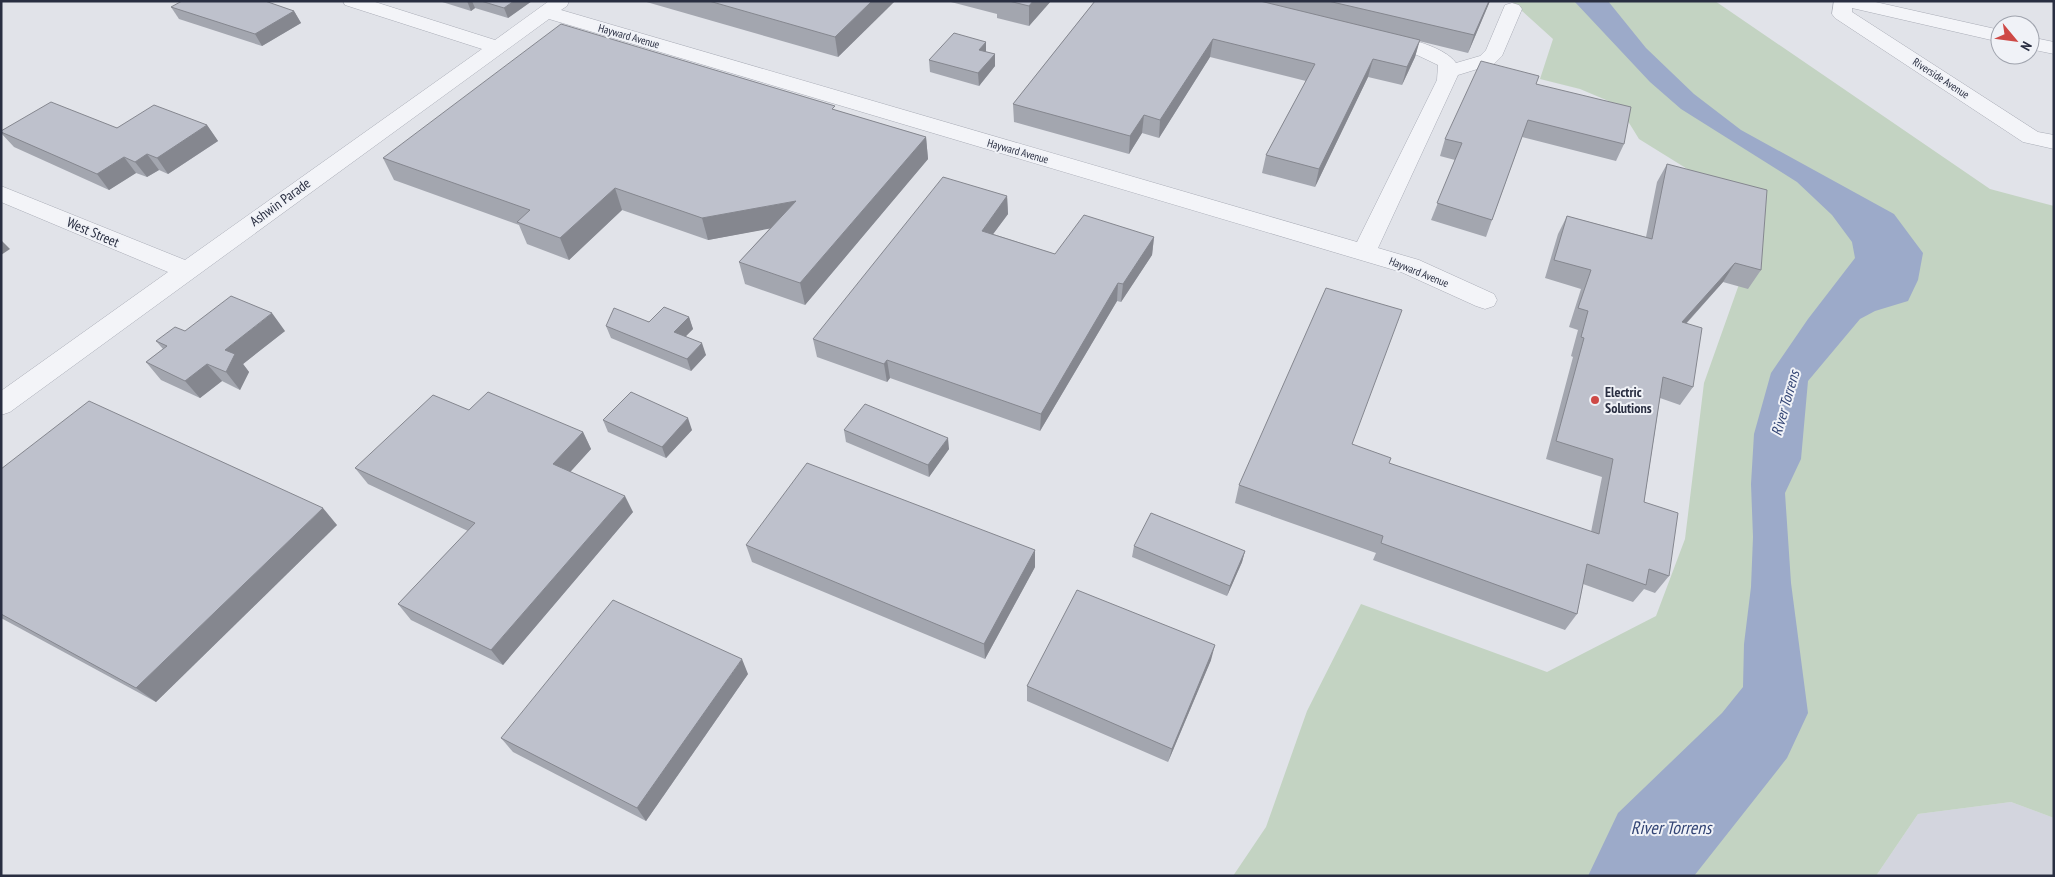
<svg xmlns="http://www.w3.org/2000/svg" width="2055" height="877" font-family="'PT Sans Narrow',sans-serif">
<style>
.built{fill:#d3d5de}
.green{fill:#c3d3c2}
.water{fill:#9caac9}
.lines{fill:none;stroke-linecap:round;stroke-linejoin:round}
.minor-casing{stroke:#aaadb7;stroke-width:1}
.minor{fill:#f3f4f8;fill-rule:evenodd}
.wall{fill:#a3a6af}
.shaded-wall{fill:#85878f}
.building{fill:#bec1cc;stroke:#85878f}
.poi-dot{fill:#ce4946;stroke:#f0f2f7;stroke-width:2}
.labels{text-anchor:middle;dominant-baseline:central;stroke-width:4;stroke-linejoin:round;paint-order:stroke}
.far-street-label{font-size:11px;fill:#292e41;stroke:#f0f2f7}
.street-label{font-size:14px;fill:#292e41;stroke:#f0f2f7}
.poi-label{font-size:14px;font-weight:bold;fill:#292e41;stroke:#f0f2f7;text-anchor:start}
.water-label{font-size:15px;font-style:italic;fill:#334575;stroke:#f0f2f7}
.near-water-label{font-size:18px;font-style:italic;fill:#334575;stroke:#f0f2f7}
</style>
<rect width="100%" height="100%" fill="#e1e3e9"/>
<polygon class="built" points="2011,802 2054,818 2054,876 1876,876 1918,814"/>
<polygon class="green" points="1511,1 1715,1 1990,189 2054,206 2054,818 2011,802 1918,814 1876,876 1233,876 1266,827 1307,711 1361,604 1547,672 1656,616 1685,539 1704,383 1743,273 1747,206 1639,139 1618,105 1580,89 1540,79 1553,39"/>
<polygon class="water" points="1574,1 1608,1 1646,48 1694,94 1741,130 1894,214 1923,253 1918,280 1908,301 1875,311 1860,319 1808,381 1801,459 1785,493 1791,583 1808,713 1787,758 1694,876 1588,876 1618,813 1722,713 1743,687 1744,644 1751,587 1753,537 1751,484 1754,434 1771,373 1808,319 1855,258 1852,242 1832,215 1797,182 1681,109 1650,82"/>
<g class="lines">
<defs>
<g id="minor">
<path d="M 343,1 L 372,1 L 495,40 L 549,1 L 569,1 L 567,6 L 561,10 L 1357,242 L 1437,80 L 1438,65 L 1417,55 L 1375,45 L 1372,41 L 1375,37 C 1394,32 1445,46 1456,63 L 1480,56 L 1486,50 L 1505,5 L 1512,3 L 1519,5 L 1522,9 L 1502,56 L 1494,64 L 1458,75 L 1378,248 L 1419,260 L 1494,294 L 1497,300 L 1494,306 L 1485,309 L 1476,306 L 1401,272 L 549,19 L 10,412 L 1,415 L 1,391 L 168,272 L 1,202 L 1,186 L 185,260 L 482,49 L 345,5 Z"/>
<polygon points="1834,1 1871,1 2000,30 2000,42 1852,8 1852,12 2038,132 2054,135 2054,149 2023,142 1835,18 1832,14"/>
<polygon points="2030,37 2054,42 2054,54 2030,49"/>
</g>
</defs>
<use href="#minor" class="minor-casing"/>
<use href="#minor" class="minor"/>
</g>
<g class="wall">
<polygon points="439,1 532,1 508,18 475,8 471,11"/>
<polygon points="643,1 895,1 838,57"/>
<polygon points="947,1 1051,1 1029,26 997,18 997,14"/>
<polygon points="1095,1 1490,1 1468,53 1419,41 1415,57 1402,85 1368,77 1315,187 1262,173 1266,155 1306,81 1210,57 1159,138 1142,133 1129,154 1014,122 1013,104"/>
<polygon points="171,7 294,11 301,23 262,46 179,19"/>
<polygon points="986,42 986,52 995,54 995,66 979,86 930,72 929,60"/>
<polygon points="1536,84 1624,144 1616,161 1522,137 1492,220 1486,237 1431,220 1455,160 1440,156 1445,139"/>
<polygon points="835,110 926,137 928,159 805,305 745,284 739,262 770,228 708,240 622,210 569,260 527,244 519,225 394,180 383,158"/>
<polygon points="207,125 218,141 168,174 159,170 147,177 136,173 109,190 14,147 1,133 1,131"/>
<polygon points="1667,164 1761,270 1748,289 1723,282 1686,324 1693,387 1680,405 1660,398 1644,502 1669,576 1655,593 1644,589 1633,602 1583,584 1577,614 1565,630 1373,560 1376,553 1235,503 1239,485 1352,444 1389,463 1591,532 1602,477 1546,459 1573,357 1571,356 1578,330 1569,327 1581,289 1545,278 1558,234 1567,216 1646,237 1657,182"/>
<polygon points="1007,196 1008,214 993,234 1055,254 1154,237 1152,255 1121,302 1117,301 1040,431 890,378 887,382 817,357 813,339"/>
<polygon points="689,317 693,329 686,336 706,355 691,371 611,338 606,326"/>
<polygon points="185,331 285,331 243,364 249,372 240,390 222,381 200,398 161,380 146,362 163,349 156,341"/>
<polygon points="469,410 583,432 591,449 570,472 633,512 503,665 411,620 398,604 468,531 368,484 355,468"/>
<polygon points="603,420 692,430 666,458 608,432"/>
<polygon points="844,430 949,449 929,477 846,442"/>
<polygon points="1,469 337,525 156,702 1,618"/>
<polygon points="746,545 1035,550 1035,567 985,659 752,562"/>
<polygon points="1134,546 1245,551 1242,562 1227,596 1132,557"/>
<polygon points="1211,660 1168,762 1027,701 1027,686"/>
<polygon points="748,674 646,821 513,752 501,738"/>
</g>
<g class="shaded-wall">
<polygon points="467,1 472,1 475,8 471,11"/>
<polygon points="514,1 532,1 508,18 504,8"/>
<polygon points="872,1 895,1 838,57 835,37"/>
<polygon points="1033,1 1051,1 1029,26 1029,6"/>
<polygon points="1489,1 1490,1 1468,53 1474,35"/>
<polygon points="294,11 301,23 262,46 255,34"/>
<polygon points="1213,39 1210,57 1159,138 1160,120"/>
<polygon points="1420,40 1415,57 1402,85 1407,67"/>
<polygon points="986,42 986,54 979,50"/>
<polygon points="995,54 995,66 979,86 978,73"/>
<polygon points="1373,59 1368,77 1315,187 1319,169"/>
<polygon points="1144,115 1142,133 1129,154 1130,136"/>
<polygon points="207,125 218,141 168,174 157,158"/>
<polygon points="926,137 928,159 805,305 800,283"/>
<polygon points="147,154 159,170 147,177 135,162"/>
<polygon points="124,157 136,173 109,190 97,174"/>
<polygon points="615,188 622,210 569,260 560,238"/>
<polygon points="1007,196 1008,214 982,249 982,231"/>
<polygon points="796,201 800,223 708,240 702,218"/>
<polygon points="1154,237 1152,255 1121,302 1123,284"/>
<polygon points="1,240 10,249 1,255"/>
<polygon points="1735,263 1723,282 1670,341 1682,322"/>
<polygon points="1118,283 1117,301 1040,431 1041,414"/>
<polygon points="272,313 285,331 243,364 249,372 240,390 226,372 225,350"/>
<polygon points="689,317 693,329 678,344 674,332"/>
<polygon points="702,343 706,355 691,371 687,359"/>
<polygon points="887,360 890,378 887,382 884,364"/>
<polygon points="207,364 222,381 200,398 185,381"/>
<polygon points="688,418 692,430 666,458 662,447"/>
<polygon points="583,432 591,449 562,481 553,464"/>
<polygon points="948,438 949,449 929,477 928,465"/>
<polygon points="625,496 633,512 503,665 491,650"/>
<polygon points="323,508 337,525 156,702 136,688"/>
<polygon points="1035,550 1035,567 985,659 984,644"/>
<polygon points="1245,551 1242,562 1227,596 1230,586"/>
<polygon points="1215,645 1211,660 1168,762 1172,749"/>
<polygon points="742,659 748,674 646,821 637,808"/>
</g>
<g class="building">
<polygon points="182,1 265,1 294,11 255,34 171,7"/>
<polygon points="481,1 514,1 504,8"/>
<polygon points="709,1 872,1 835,37"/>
<polygon points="1009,1 1033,1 1029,6"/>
<polygon points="1095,1 1260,1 1420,40 1407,67 1373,59 1319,169 1266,155 1315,64 1213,39 1160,120 1144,115 1130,136 1013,104"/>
<polygon points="1328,1 1489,1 1474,35"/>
<polygon points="561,24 835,106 832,109 926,137 800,283 739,262 796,201 702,218 615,188 560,238 517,222 530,210 383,158"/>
<polygon points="954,33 986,42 979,50 995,54 978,73 929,60"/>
<polygon points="1481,61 1539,76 1536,84 1631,107 1624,144 1528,120 1492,220 1437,203 1462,143 1445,139"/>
<polygon points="51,102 117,128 154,105 207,125 157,158 147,154 135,162 124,157 97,174 1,132 1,131"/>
<polygon points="1667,164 1767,190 1761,270 1735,263 1682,322 1702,328 1693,387 1663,377 1644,502 1678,513 1669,576 1649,569 1646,585 1587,564 1577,614 1381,543 1383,536 1239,485 1326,288 1402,310 1352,444 1391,458 1389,463 1599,534 1613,459 1556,441 1584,338 1581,337 1588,311 1578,308 1591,270 1554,260 1567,216 1652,239"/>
<polygon points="943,177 1007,196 982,231 1055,254 1084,215 1154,237 1123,284 1118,283 1041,414 887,360 884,364 813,339"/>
<polygon points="231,296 272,313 225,350 235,354 226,372 207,364 185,381 146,362 167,346 156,341 175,327 185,331"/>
<polygon points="664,307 689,317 674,332 702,343 687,359 606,326 614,308 649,322"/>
<polygon points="488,392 583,432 553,464 625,496 491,650 398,604 475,523 355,468 433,395 469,410"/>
<polygon points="631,392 688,418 662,447 603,420"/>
<polygon points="89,401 323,508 136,688 1,614 1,469"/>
<polygon points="865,404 948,438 928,465 844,430"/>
<polygon points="807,463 1035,550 984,644 746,545"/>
<polygon points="1151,513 1245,551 1230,586 1134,546"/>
<polygon points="1077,590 1215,645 1172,749 1027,686"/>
<polygon points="613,600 742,659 637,808 501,738"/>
</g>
<circle class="poi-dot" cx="1595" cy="400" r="5"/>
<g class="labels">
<g class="far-street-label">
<text transform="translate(629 36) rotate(16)">Hayward Avenue</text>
<text transform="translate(1941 78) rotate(33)">Riverside Avenue</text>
<text transform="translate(1018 151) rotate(16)">Hayward Avenue</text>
<text transform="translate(1419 272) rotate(22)">Hayward Avenue</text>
</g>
<g class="street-label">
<text transform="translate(280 202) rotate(-36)">Ashwin Parade</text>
<text transform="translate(93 232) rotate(23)">West Street</text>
</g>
<g class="poi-label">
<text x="1605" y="392">Electric<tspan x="1605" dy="16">Solutions</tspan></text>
</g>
<g class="water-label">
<text transform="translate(1785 403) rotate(-74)">River Torrens</text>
</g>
<g class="near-water-label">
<text x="1671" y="827">River Torrens</text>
</g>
</g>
<rect width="2055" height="877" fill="none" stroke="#292e41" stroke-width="5"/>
<g transform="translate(2015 40) rotate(119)"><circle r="24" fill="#f0f2f7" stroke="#a0a4ae"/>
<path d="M0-4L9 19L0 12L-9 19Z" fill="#ce4946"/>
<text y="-8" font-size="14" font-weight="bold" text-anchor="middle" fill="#292e41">N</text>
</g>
</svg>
